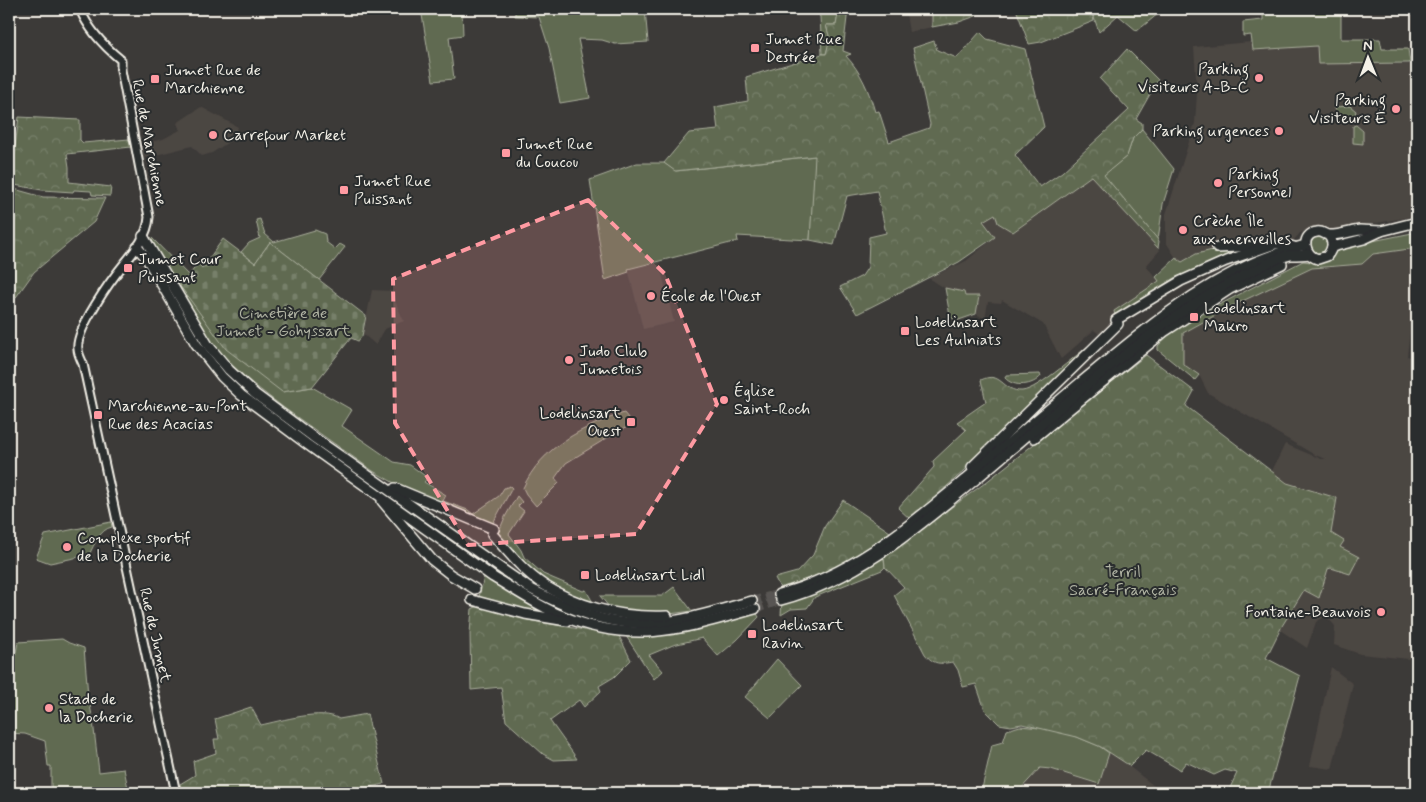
<svg xmlns="http://www.w3.org/2000/svg" width="1426" height="802" font-family="Mynerve,sans-serif">
<style>
.built{fill:#4c4642}
.green{fill:#606a51;stroke:#aaae9c}
.forest{fill:url(#forest-crowns);stroke:#aaae9c}
.cemetery{fill:url(#cemetery-stones);stroke:#aaae9c}
.lines{fill:none;stroke-linecap:round;stroke-linejoin:round}
.trunk-tunnel{stroke:#585552;stroke-width:9;stroke-dasharray:9 4.5;stroke-linecap:butt}
.tertiary-casing{stroke:#f4f1e8;stroke-width:11}
.trunk-casing{stroke:#f4f1e8;stroke-width:12}
.tertiary{stroke:#2a2d2e;stroke-width:7}
.trunk{stroke:#2a2d2e;stroke-width:9}
.marked{fill:#ff9aa2;fill-opacity:0.2;stroke:#ff9aa2;stroke-width:4;stroke-dasharray:10 6;stroke-linejoin:round}
.poi-dot{fill:#ff9aa2;stroke:#2a2d2e;stroke-width:2}
.labels{text-anchor:middle;dominant-baseline:central;stroke-width:4;stroke-linejoin:round;paint-order:stroke}
.poi-label{font-size:16px;fill:#f4f1e8;stroke:#2a2d2e;text-anchor:start}
.street-label{font-size:16px;fill:#f4f1e8;stroke:#2a2d2e}
.park-label{font-size:16px;fill:#b1b4a4;stroke:#2a2d2e}
</style>
<defs>
<pattern id="forest-crowns" width="20" height="18" patternUnits="userSpaceOnUse" patternTransform="scale(1.25)"><rect width="20" height="18" fill="#606a51"/><path d="M2 6a3 3 0 1 1 6 0M12 15a3 3 0 1 1 6 0" fill="none" stroke="#77806a"/></pattern>
<pattern id="cemetery-stones" width="16" height="16" patternUnits="userSpaceOnUse" patternTransform="scale(1.25)"><rect width="16" height="16" fill="#606a51"/><path d="M2 7V4a2 2 0 0 1 4 0v3zM10 15v-3a2 2 0 0 1 4 0v3z" fill="#77806a"/></pattern>
</defs>
<rect width="100%" height="100%" fill="#3c3a38"/>
<filter id="ink" filterUnits="userSpaceOnUse"><feTurbulence type="fractalNoise" baseFrequency=".02" numOctaves="2"/><feDisplacementMap in="SourceGraphic" scale="10" xChannelSelector="R" yChannelSelector="G"/><feConvolveMatrix kernelMatrix="1 2 1 2 8 2 1 2 1" color-interpolation-filters="sRGB"/></filter>
<g filter="url(#ink)">
<g class="built">
<polygon points="905,9 933,9 932,27 909,32"/>
<polygon points="1318,41 1317,46 1319,64 1417,64 1417,216 1330,231 1312,229 1300,233 1294,240 1271,245 1225,247 1179,263 1166,242 1166,214 1195,123 1197,93 1194,47 1251,42"/>
<polygon points="201,107 238,127 233,139 212,153 202,156 192,146 144,158 142,144 163,139 180,130 177,123"/>
<polygon points="1091,175 1160,250 1146,266 1159,281 1115,311 1116,320 1099,334 1094,330 1061,359 1043,324 1002,300 1001,303 988,302 985,319 976,314 979,296 965,296 964,292 946,289 929,278 966,261 995,237 983,221 995,214 1013,232"/>
<polygon points="1417,248 1417,273 1407,356 1417,359 1417,678 1410,677 1409,659 1360,654 1334,645 1335,626 1326,616 1316,622 1307,648 1280,630 1304,590 1331,568 1340,547 1331,533 1287,483 1272,471 1285,444 1321,459 1326,459 1315,455 1208,393 1199,375 1183,364 1183,333 1235,302 1312,268 1362,264 1373,254"/>
<polygon points="659,262 674,322 643,329 628,269"/>
<polygon points="372,290 393,291 394,299 404,321 385,329 376,345 363,334"/>
<polygon points="1331,667 1353,684 1332,769 1310,766"/>
<polygon points="1108,750 1163,793 1017,793 1040,768 1051,769 1099,785"/>
</g>
<g class="green">
<polygon points="421,9 462,9 463,35 449,37 454,79 433,81"/>
<polygon points="515,9 645,9 648,42 615,44 602,40 578,39 590,98 560,103 549,48 539,17 515,16"/>
<polygon points="817,9 839,9 836,25 826,25 830,39 826,54 822,54 820,17"/>
<polygon points="1091,9 1164,9 1137,31 1118,15 1099,32"/>
<polygon points="1280,9 1341,9 1341,39 1380,39 1382,49 1408,49 1410,63 1318,64 1317,46 1253,50 1251,35 1243,36 1243,22 1263,20 1263,10"/>
<polygon points="1350,106 1356,111 1354,117 1336,116 1337,112 1334,107"/>
<polygon points="1356,125 1363,131 1363,144 1353,143 1353,126"/>
<polygon points="1142,129 1174,169 1163,204 1158,240 1103,175 1127,156 1133,138"/>
<polygon points="816,156 810,240 737,236 738,241 628,269 629,272 605,280 590,180 637,163 664,163 676,171"/>
<polygon points="260,219 265,234 274,242 315,230 325,234 326,242 335,249 340,244 345,247 319,280 270,242 255,263 241,252 249,243 260,238 256,220"/>
<polygon points="1417,232 1417,248 1373,254 1362,264 1312,268 1232,306 1183,333 1183,364 1199,375 1195,380 1158,350 1158,346 1173,329 1303,261 1320,263 1331,260 1334,253 1343,247"/>
<circle cx="1319" cy="245" r="8"/>
<polygon points="151,237 189,276 180,287 282,392 312,387 352,410 342,426 394,462 410,465 428,478 424,482 446,495 443,501 468,510 473,514 499,496 504,488 510,486 512,488 492,525 396,484 373,471 284,408 235,370 223,358 213,344 148,240"/>
<polygon points="1225,247 1247,250 1174,278 1115,316 1114,311 1159,281 1156,277 1176,258 1182,262 1196,254"/>
<polygon points="945,288 964,292 965,296 979,296 976,314 956,321 950,316"/>
<path d="M 1040,374 L 1041,376 C 1033,386 1014,388 1005,378 L 1006,375 Z"/>
<path d="M 624,413 L 633,424 L 612,435 L 566,463 L 555,478 L 559,483 L 536,506 L 526,494 L 523,488 C 541,447 584,426 624,413 Z"/>
<polygon points="517,496 522,502 518,506 524,511 509,534 521,550 524,557 543,574 583,591 586,590 595,606 551,587 521,563 497,536 505,517"/>
<path d="M 111,522 L 112,527 C 100,529 94,545 89,555 L 50,563 L 36,558 L 45,535 Z"/>
<polygon points="884,558 885,567 882,570 815,597 807,608 791,609 781,615 782,600 815,589"/>
<polygon points="484,577 525,602 531,604 558,620 486,601 479,597"/>
<polygon points="674,587 692,611 662,615 610,608 600,596 662,596"/>
<polygon points="756,612 759,617 737,640 718,656 702,638 673,645 649,655 663,671 654,679 626,636 685,633"/>
<polygon points="62,639 69,643 84,648 88,695 93,721 99,772 124,769 129,793 51,793 51,766 48,766 45,741 25,734 9,733 9,689 18,642"/>
<polygon points="777,659 802,685 770,718 745,697"/>
<polygon points="1020,726 1060,730 1099,746 1109,753 1099,784 1051,769 1040,768 1017,793 981,793 992,745 1003,742 1007,730"/>
</g>
<g class="forest">
<path d="M 839,9 L 848,9 L 843,51 L 851,54 L 846,56 C 861,72 869,91 875,112 L 879,111 L 889,142 L 929,128 L 930,124 L 913,48 L 934,41 L 937,50 L 957,58 L 980,32 L 987,39 L 1025,49 L 1044,127 L 1015,155 L 1040,187 L 1062,172 L 1129,110 L 1100,79 L 1127,49 L 1158,80 L 1136,119 L 1142,123 L 1142,129 L 1133,138 L 1127,156 L 1104,175 L 1159,241 L 1158,248 L 1091,176 L 1013,232 L 998,223 L 995,214 L 983,221 L 995,237 L 959,262 L 857,314 L 840,287 L 862,276 L 868,267 L 869,237 L 886,233 L 877,191 L 847,196 L 834,245 L 810,240 L 815,156 L 675,171 L 664,163 L 689,133 L 718,130 L 715,107 L 748,101 L 746,77 L 822,54 L 826,54 L 830,39 L 826,25 L 836,25 Z"/>
<polygon points="932,9 975,9 976,16 959,22 932,27"/>
<polygon points="1016,9 1091,9 1094,21 1041,42 1029,44"/>
<polygon points="19,117 80,120 80,140 83,143 129,139 131,147 67,154 69,167 69,182 111,187 110,196 92,195 91,191 74,190 73,192 42,190 9,184 9,142 15,146"/>
<polygon points="14,189 43,197 105,198 94,222 34,272 9,307 9,209"/>
<path d="M 1097,339 L 1099,339 L 1030,404 L 982,455 L 910,519 L 898,508 L 934,467 L 933,461 L 966,430 L 957,422 L 986,402 L 981,380 C 1002,370 1002,392 1022,391 C 1038,390 1082,350 1097,339 Z"/>
<path d="M 1146,355 L 1194,391 L 1186,406 L 1287,483 L 1337,498 L 1331,533 L 1344,541 L 1340,547 L 1359,557 L 1350,574 L 1331,568 L 1328,569 L 1319,598 L 1304,590 L 1282,626 L 1266,658 L 1300,676 L 1268,793 L 1233,793 L 1229,790 L 1237,773 L 1225,770 L 1214,775 L 1186,762 L 1180,770 L 1146,750 L 1130,766 L 1101,747 L 1077,737 L 1022,724 L 1011,726 L 999,724 L 985,710 L 976,684 L 963,687 L 958,670 L 953,662 C 940,664 934,665 925,654 L 894,595 L 904,587 L 885,567 L 884,558 L 899,545 L 985,483 Z"/>
<polygon points="843,500 890,532 873,547 824,573 780,588 775,578 797,572 813,555 825,526"/>
<polygon points="478,606 528,620 619,636 631,660 614,677 599,686 601,691 584,707 579,700 550,721 577,759 554,760 543,754 506,721 501,687 471,690 470,633 472,609"/>
<path d="M 251,707 L 261,725 C 280,721 323,708 339,719 L 367,714 L 384,784 L 342,793 L 182,793 L 180,784 L 195,775 L 193,761 L 216,753 L 214,739 L 219,739 L 215,719 Z"/>
</g>
<polygon class="cemetery" points="223,239 255,263 270,242 366,316 362,336 358,341 351,338 312,387 282,392 226,349 180,286 198,264 202,268"/>
<g class="lines">
<g class="trunk-tunnel">
<polyline points="752,601 779,594"/>
<polyline points="755,609 781,600"/>
</g>
<defs>
<path id="tertiary" d="M 80,9 C 88,29 104,46 121,60 L 121,70 L 149,217 C 148,235 135,251 124,264 C 111,280 75,330 78,349 C 78,354 81,359 83,364 L 176,793"/>
<g id="trunk">
<path d="M 1328,235 C 1334,241 1333,249 1327,256 L 1318,259 C 1304,256 1300,234 1317,232 C 1322,231 1324,234 1328,235 C 1336,236 1352,231 1360,230 C 1367,230 1374,231 1381,231"/>
<path d="M 143,236 L 208,345 L 229,370 L 255,394 L 313,437 L 529,588 C 578,614 622,632 678,620 C 703,616 728,607 752,601"/>
<path d="M 137,247 L 147,259 L 196,344 L 222,377 L 241,395 L 308,445 L 493,577 C 515,590 537,605 560,615 C 632,646 684,629 755,609"/>
<polyline points="1332,247 1364,239 1381,231 1417,222"/>
<polyline points="1217,248 1259,246"/>
<polyline points="1116,320 1181,281 1226,261 1275,244 1284,244 1294,247"/>
<polyline points="1034,438 1164,332 1230,289 1282,264"/>
<polyline points="972,467 1118,324"/>
<polyline points="395,488 494,529"/>
<polyline points="382,501 432,560 451,575 475,589"/>
<path d="M 492,534 C 508,552 524,572 544,585 C 581,608 624,618 667,616"/>
<path d="M 779,594 C 848,576 903,531 956,487 C 998,452 1040,417 1081,382 C 1149,326 1218,266 1305,245"/>
<polyline points="472,600 525,614 567,621"/>
<path d="M 781,600 C 857,580 916,529 975,480 C 1037,428 1097,374 1162,326 C 1193,304 1224,284 1259,268 C 1268,263 1280,257 1290,255 C 1296,255 1303,255 1309,254"/>
</g>
</defs>
<use href="#tertiary" class="tertiary-casing"/>
<use href="#trunk" class="trunk-casing"/>
<use href="#tertiary" class="tertiary"/>
<use href="#trunk" class="trunk"/>
</g>
</g>
<path class="marked" d="M 588,200 L 665,274 L 717,404 L 636,534 L 468,545 L 395,423 L 393,279 Z"/>
<g class="poi-dot">
<rect x="750" y="43" width="10" height="10" rx="2.5"/>
<circle cx="1259" cy="78" r="5"/>
<rect x="150" y="74" width="10" height="10" rx="2.5"/>
<circle cx="1396" cy="109" r="5"/>
<circle cx="1279" cy="131" r="5"/>
<circle cx="213" cy="135" r="5"/>
<rect x="501" y="148" width="10" height="10" rx="2.5"/>
<circle cx="1218" cy="183" r="5"/>
<rect x="339" y="185" width="10" height="10" rx="2.5"/>
<circle cx="1183" cy="230" r="5"/>
<rect x="123" y="263" width="10" height="10" rx="2.5"/>
<circle cx="651" cy="296" r="5"/>
<rect x="1189" y="312" width="10" height="10" rx="2.5"/>
<rect x="900" y="326" width="10" height="10" rx="2.5"/>
<circle cx="569" cy="360" r="5"/>
<circle cx="724" cy="400" r="5"/>
<rect x="93" y="410" width="10" height="10" rx="2.5"/>
<rect x="626" y="417" width="10" height="10" rx="2.5"/>
<circle cx="67" cy="547" r="5"/>
<rect x="580" y="570" width="10" height="10" rx="2.5"/>
<circle cx="1381" cy="612" r="5"/>
<rect x="747" y="629" width="10" height="10" rx="2.5"/>
<circle cx="49" cy="708" r="5"/>
</g>
<g class="labels">
<g class="poi-label">
<text x="765" y="39">Jumet Rue<tspan x="765" dy="18">Destrée</tspan></text>
<text x="1249" y="69" text-anchor="end">Parking<tspan x="1249" dy="18">Visiteurs A-B-C</tspan></text>
<text x="165" y="70">Jumet Rue de<tspan x="165" dy="18">Marchienne</tspan></text>
<text x="1386" y="100" text-anchor="end">Parking<tspan x="1386" dy="18">Visiteurs E</tspan></text>
<text x="1269" y="131" text-anchor="end">Parking urgences</text>
<text x="223" y="135">Carrefour Market</text>
<text x="516" y="144">Jumet Rue<tspan x="516" dy="18">du Coucou</tspan></text>
<text x="1228" y="174">Parking<tspan x="1228" dy="18">Personnel</tspan></text>
<text x="354" y="181">Jumet Rue<tspan x="354" dy="18">Puissant</tspan></text>
<text x="1193" y="221">Crèche Île<tspan x="1193" dy="18">aux merveilles</tspan></text>
<text x="138" y="259">Jumet Cour<tspan x="138" dy="18">Puissant</tspan></text>
<text x="661" y="296">École de l'Ouest</text>
<text x="1204" y="308">Lodelinsart<tspan x="1204" dy="18">Makro</tspan></text>
<text x="915" y="322">Lodelinsart<tspan x="915" dy="18">Les Aulniats</tspan></text>
<text x="579" y="351">Judo Club<tspan x="579" dy="18">Jumetois</tspan></text>
<text x="734" y="391">Église<tspan x="734" dy="18">Saint-Roch</tspan></text>
<text x="108" y="406">Marchienne-au-Pont<tspan x="108" dy="18">Rue des Acacias</tspan></text>
<text x="621" y="413" text-anchor="end">Lodelinsart<tspan x="621" dy="18">Ouest</tspan></text>
<text x="77" y="538">Complexe sportif<tspan x="77" dy="18">de la Docherie</tspan></text>
<text x="595" y="575">Lodelinsart Lidl</text>
<text x="1371" y="612" text-anchor="end">Fontaine-Beauvois</text>
<text x="762" y="625">Lodelinsart<tspan x="762" dy="18">Ravin</tspan></text>
<text x="59" y="699">Stade de<tspan x="59" dy="18">la Docherie</tspan></text>
</g>
<g class="street-label">
<text transform="translate(149 143) rotate(79)">Rue de Marchienne</text>
<text transform="translate(155 635) rotate(77)">Rue de Jumet</text>
</g>
<g class="park-label">
<text x="283" y="313">Cimetière de<tspan x="283" dy="18">Jumet - Gohyssart</tspan></text>
<text x="1123" y="572">Terril<tspan x="1123" dy="18">Sacré-Français</tspan></text>
</g>
</g>
<rect width="1426" height="802" fill="none" stroke="#2a2d2e" stroke-width="30"/>
<rect x="15" y="15" width="1396" height="772" fill="none" stroke="#f4f1e8" stroke-width="2" filter="url(#ink)"/>
<g transform="translate(1368 58) rotate(359)" stroke="#2a2d2e" stroke-width="4" paint-order="stroke">
<path d="M0-4L9 19L0 12L-9 19Z" fill="#f4f1e8"/>
<text y="-8" font-size="14" font-weight="bold" text-anchor="middle" fill="#f4f1e8">N</text>
</g>
</svg>
